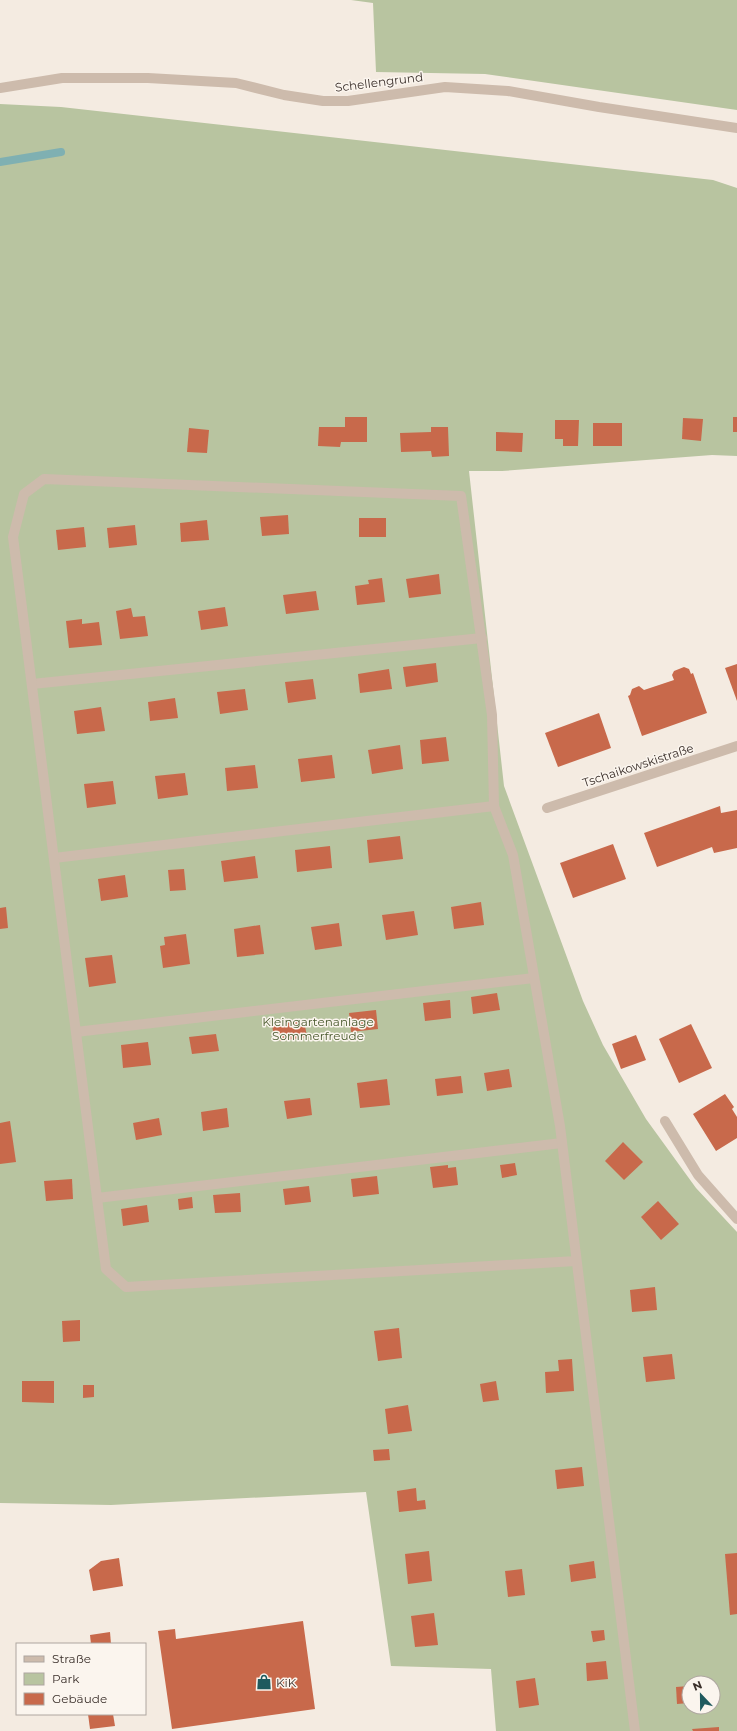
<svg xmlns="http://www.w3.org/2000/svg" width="737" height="1731" font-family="Montserrat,sans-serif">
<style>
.green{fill:#b8c4a0;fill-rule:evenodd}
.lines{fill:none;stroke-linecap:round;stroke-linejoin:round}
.stream{stroke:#7fb0b2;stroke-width:8}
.building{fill:#c8694b}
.lane{stroke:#cdbbac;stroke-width:10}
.street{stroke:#cdbbac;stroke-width:10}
.labels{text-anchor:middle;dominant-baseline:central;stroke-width:3;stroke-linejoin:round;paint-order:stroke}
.street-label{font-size:12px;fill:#3b302b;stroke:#fbf5ee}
.park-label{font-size:12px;fill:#4a5a2e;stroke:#fbf5ee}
.poi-label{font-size:12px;fill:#3b302b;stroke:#fbf5ee;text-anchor:start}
</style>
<rect width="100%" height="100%" fill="#f4ebe1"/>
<g class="green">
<polygon points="351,0 737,0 737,110 485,74 376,72 373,3"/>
<path d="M 0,104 L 61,107 L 713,180 L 737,188 L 737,456 L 712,455 L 502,471 L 469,471 L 504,786 L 583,1001 L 603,1045 L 646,1119 L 696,1188 L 737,1232 L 737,1731 L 496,1731 L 491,1669 L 391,1666 L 366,1492 L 111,1505 L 0,1503 ZM 689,1683 L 713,1683 L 713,1707 L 689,1707 Z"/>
</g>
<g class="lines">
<polyline class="stream" points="0,162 61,152"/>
</g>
<g class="building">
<polygon points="345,417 367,417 367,442 341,442 340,447 318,446 319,427 345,427"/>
<rect x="733" y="417" width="4" height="15"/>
<polygon points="683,418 703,419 701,441 682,439"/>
<polygon points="555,420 579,420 578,446 563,446 563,439 555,439"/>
<rect x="593" y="423" width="29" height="23"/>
<polygon points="431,427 448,427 449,456 432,457 431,451 401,452 400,433 431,432"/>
<polygon points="189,428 209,430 207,453 187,452"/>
<polygon points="496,432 523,433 522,452 496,451"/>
<polygon points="288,515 289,534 262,536 260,517"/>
<rect x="359" y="518" width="27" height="19"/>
<polygon points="207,520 209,540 181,542 180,523"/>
<polygon points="135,525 137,545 109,548 107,528"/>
<polygon points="84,527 86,547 58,550 56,530"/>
<polygon points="439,574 441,594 409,598 406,579"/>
<polygon points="382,578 385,602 357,605 355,586 369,584 368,580"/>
<polygon points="316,591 319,610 286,614 283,595"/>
<polygon points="225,607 228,626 201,630 198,611"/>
<polygon points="131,608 133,617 145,616 148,636 120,639 116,611"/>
<polygon points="82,619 82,624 99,622 102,645 69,648 66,621"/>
<polygon points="436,663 438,682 406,687 403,667"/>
<polygon points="737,664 737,701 725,668"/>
<polygon points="684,667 689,669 691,674 693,673 707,713 642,736 628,696 630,695 632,689 639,686 644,690 674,680 672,675 674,671"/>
<polygon points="389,669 392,689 360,693 358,674"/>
<polygon points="313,679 316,699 288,703 285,682"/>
<polygon points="245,689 248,710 220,714 217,692"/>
<polygon points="175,698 178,718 150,721 148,702"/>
<polygon points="101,707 105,731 77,734 74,711"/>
<polygon points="599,713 611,748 558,767 545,733"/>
<polygon points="446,737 449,761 422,764 420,740"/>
<polygon points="400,745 403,769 372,774 368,750"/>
<polygon points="332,755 335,778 301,782 298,759"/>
<polygon points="255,765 258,788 227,791 225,768"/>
<polygon points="185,773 188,795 158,799 155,776"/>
<polygon points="113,781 116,804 87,808 84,784"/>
<polygon points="720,806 721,813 737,810 737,848 714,853 712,847 657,867 644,833"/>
<polygon points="400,836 403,859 369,863 367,840"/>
<polygon points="613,844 626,879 573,898 560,863"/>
<polygon points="330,846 332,868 297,872 295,850"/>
<polygon points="255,856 258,878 224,882 221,861"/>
<polygon points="184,869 186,890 170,891 168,870"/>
<polygon points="125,875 128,897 101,901 98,879"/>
<polygon points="481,902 484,925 454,929 451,907"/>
<polygon points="6,907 8,928 0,929 0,908"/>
<polygon points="414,911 418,935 386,940 382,915"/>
<polygon points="339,923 342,946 315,950 311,927"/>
<polygon points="260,925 264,954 237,957 234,929"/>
<polygon points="186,934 190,964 163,968 160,946 165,945 164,937"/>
<polygon points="112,955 116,983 89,987 85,958"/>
<polygon points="497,993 500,1010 473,1014 471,997"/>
<polygon points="450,1000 451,1018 425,1021 423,1003"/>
<polygon points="376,1010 378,1029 351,1032 349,1013"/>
<polygon points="304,1020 307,1037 280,1041 278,1031 273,1031 272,1025"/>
<polygon points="691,1024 712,1068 679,1083 659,1039"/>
<polygon points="216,1034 219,1051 192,1054 189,1037"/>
<polygon points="636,1035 646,1060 621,1069 612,1044"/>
<polygon points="148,1042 151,1065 123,1068 121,1045"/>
<polygon points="509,1069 512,1087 487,1091 484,1073"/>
<polygon points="461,1076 463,1093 437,1096 435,1079"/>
<polygon points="387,1079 390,1105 360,1108 357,1083"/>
<polygon points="725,1094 734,1107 732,1109 737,1117 737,1138 716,1151 693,1114"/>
<polygon points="310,1098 312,1115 287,1119 284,1101"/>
<polygon points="227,1108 229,1127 203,1131 201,1112"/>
<polygon points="159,1118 162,1135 136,1140 133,1123"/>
<polygon points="10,1121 16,1162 0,1164 0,1123"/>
<polygon points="623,1142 643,1162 624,1180 605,1161"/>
<polygon points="515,1163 517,1175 502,1178 500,1165"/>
<polygon points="448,1165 448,1168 456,1167 458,1185 433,1188 430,1167"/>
<polygon points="377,1176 379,1194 353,1197 351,1179"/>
<polygon points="72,1179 73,1199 46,1201 44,1181"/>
<polygon points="309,1186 311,1202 285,1205 283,1189"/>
<polygon points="240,1193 241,1212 215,1213 213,1195"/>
<polygon points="192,1197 193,1208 179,1210 178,1199"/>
<polygon points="658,1201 679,1224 661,1240 641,1217"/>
<polygon points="147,1205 149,1222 123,1226 121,1209"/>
<polygon points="655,1287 657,1310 632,1312 630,1290"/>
<polygon points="80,1320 80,1341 63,1342 62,1321"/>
<polygon points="399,1328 402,1358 378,1361 374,1331"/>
<polygon points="672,1354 675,1379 646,1382 643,1357"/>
<polygon points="572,1359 574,1391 546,1393 545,1372 559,1371 558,1360"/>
<polygon points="22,1381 54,1381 54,1403 22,1402"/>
<polygon points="496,1381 499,1400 483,1402 480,1384"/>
<polygon points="83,1385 94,1385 94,1397 83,1398"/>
<polygon points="408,1405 412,1431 388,1434 385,1409"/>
<polygon points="389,1449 390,1460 374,1461 373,1450"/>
<polygon points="582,1467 584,1486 557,1489 555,1470"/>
<polygon points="416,1488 417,1501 425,1500 426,1509 399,1512 397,1491"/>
<polygon points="429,1551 432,1581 408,1584 405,1554"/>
<polygon points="737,1553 737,1614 730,1615 725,1554"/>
<polygon points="119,1558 123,1586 93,1591 89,1570 101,1561"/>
<polygon points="594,1561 596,1578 571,1582 569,1565"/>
<polygon points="522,1569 525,1595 508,1597 505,1571"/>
<polygon points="434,1613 438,1645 415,1647 411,1616"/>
<polygon points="303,1621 315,1709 172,1729 158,1631 175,1629 176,1639"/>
<polygon points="604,1630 605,1640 593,1642 591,1631"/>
<polygon points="110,1632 111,1644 91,1644 90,1635"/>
<polygon points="606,1661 608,1679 587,1681 586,1663"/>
<polygon points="535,1678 539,1705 519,1708 516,1681"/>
<polygon points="689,1686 689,1703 677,1704 676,1687"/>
<polygon points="88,1714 113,1714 115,1726 90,1729"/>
<polygon points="719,1727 719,1731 693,1731 692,1729"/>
</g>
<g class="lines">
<g class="lane">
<polyline points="32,684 482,638"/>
<polyline points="54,858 494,806"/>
<polyline points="76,1032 534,978"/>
<polyline points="97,1198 562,1143"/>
<polyline points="576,1261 126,1287 106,1269 13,537 24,494 44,479 461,496 492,715 494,806 513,855 560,1126 635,1731"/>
</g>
<g class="street">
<polyline points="0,88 62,78 148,78 236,83 284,95 323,101 348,101 445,87 508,91 599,107 737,128"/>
<polyline points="547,808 737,746"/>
<polyline points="665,1121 698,1175 737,1219"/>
</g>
</g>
<defs>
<symbol id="shop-bare" viewBox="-9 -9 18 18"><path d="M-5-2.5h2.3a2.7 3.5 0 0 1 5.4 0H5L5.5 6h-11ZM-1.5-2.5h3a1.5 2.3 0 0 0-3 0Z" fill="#1f5a5e" stroke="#fbf5ee" stroke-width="2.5" paint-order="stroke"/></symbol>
</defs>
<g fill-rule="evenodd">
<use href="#shop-bare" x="253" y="1671" width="22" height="22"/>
</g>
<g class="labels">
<g class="street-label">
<text transform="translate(379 82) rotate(-7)">Schellengrund</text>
<text transform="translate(638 765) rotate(-18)">Tschaikowskistraße</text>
</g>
<g class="park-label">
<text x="318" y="1021">Kleingartenanlage<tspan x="318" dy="14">Sommerfreude</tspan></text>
</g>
<g class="poi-label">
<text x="276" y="1682">KiK</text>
</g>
</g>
<rect x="16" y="1643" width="130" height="72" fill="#fbf5ee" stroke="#aea6a0"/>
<rect x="24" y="1656" width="20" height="6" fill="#cdbbac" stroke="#aea6a0"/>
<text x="52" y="1663" font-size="12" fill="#3b302b">Straße</text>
<rect x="24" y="1673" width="20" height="12" fill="#b8c4a0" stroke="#aea6a0"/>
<text x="52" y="1683" font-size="12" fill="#3b302b">Park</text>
<rect x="24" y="1693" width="20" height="12" fill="#c8694b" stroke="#aea6a0"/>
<text x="52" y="1703" font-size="12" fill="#3b302b">Gebäude</text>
<g transform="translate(701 1695) rotate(338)"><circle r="19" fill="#fbf5ee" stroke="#aea6a0"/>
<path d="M0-3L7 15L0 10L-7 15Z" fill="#1f5a5e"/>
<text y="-6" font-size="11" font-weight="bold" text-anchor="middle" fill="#3b302b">N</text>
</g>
</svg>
